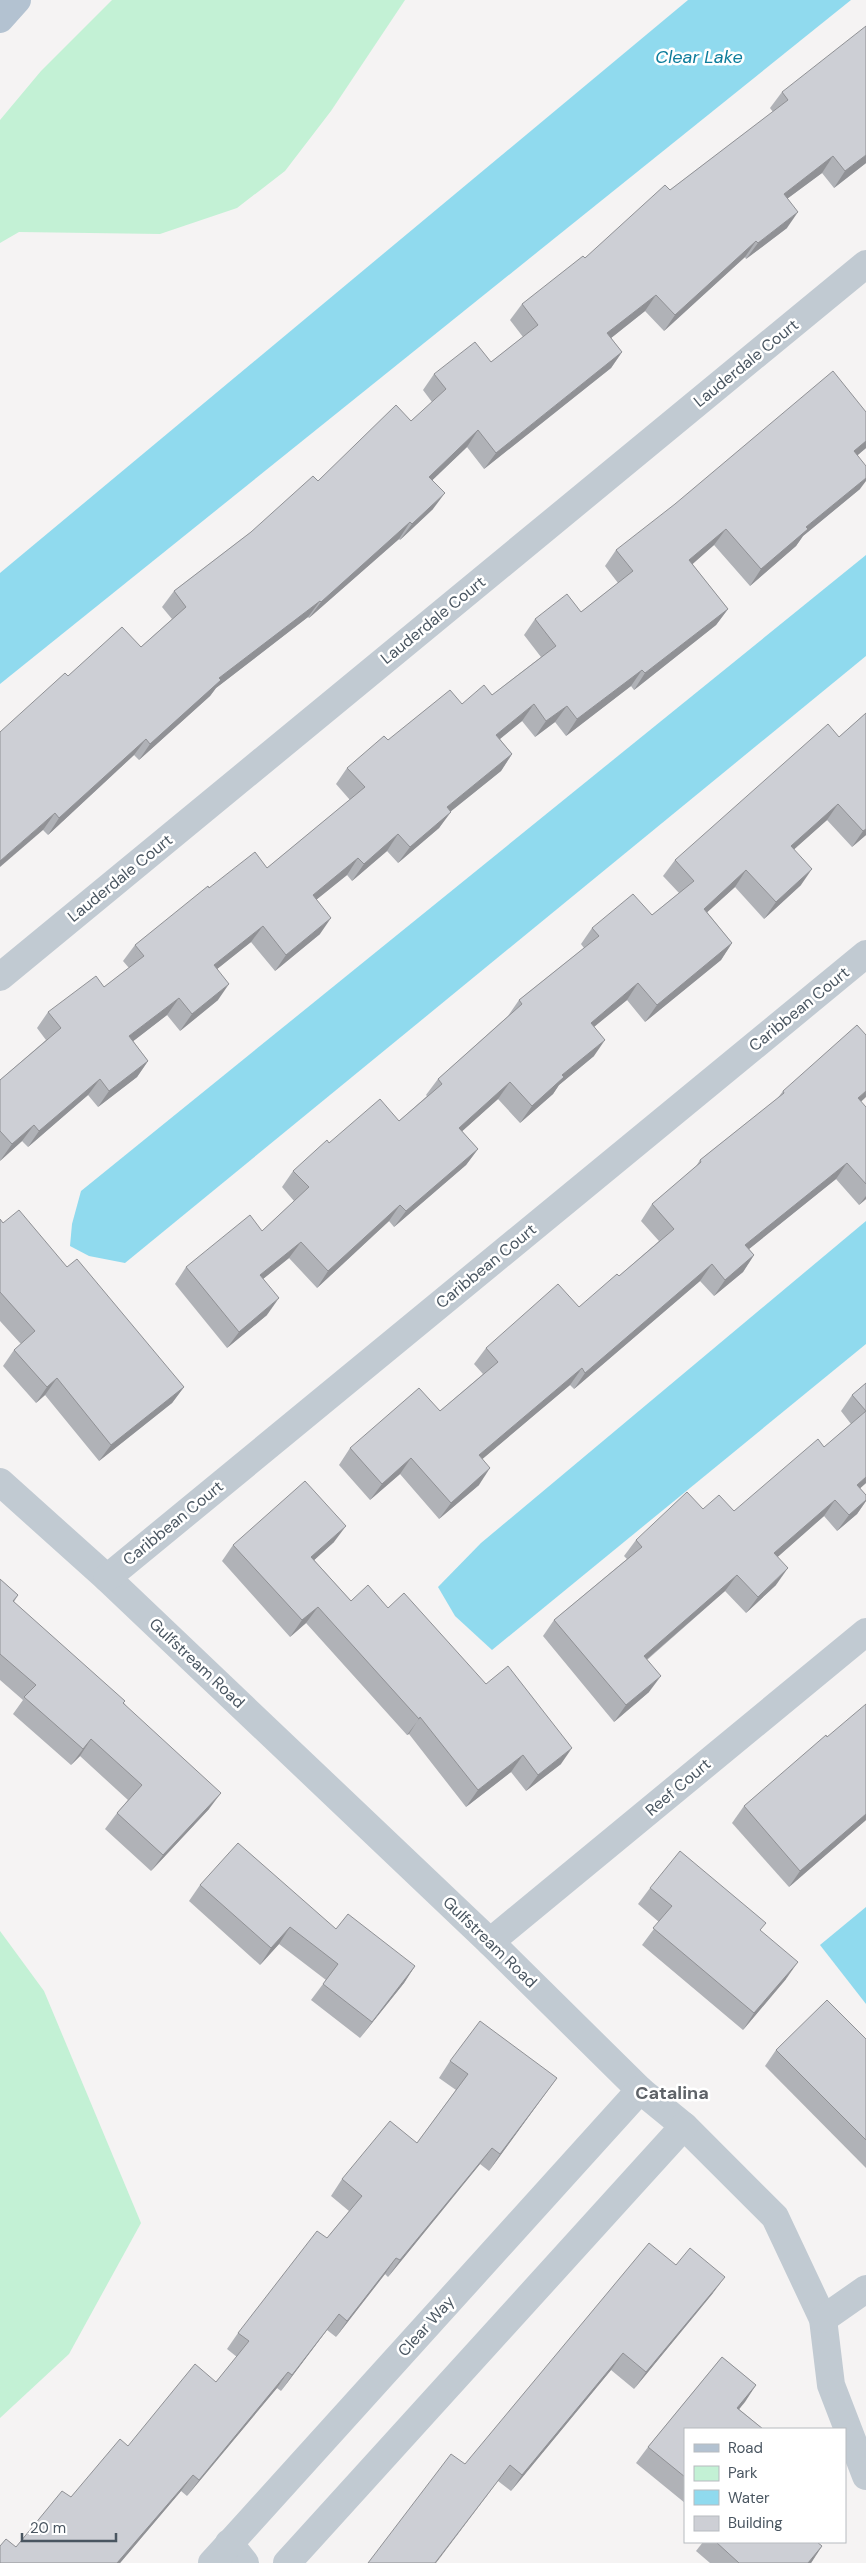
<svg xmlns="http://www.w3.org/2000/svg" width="866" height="2563" font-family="'DM Sans',sans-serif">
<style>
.green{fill:#c3f1d5}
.water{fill:#90daee}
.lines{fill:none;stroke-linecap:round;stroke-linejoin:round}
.minor{stroke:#c1cad2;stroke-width:28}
.major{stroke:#b3c2d1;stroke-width:28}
.wall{fill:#b0b2b7}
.shaded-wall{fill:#909195}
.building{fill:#cdcfd5;stroke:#909195}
.labels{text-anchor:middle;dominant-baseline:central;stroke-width:5;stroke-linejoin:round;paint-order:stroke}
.street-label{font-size:16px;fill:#4a5661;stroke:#fff}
.water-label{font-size:18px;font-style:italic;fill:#0c7c9b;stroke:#fff}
.neighbourhood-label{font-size:18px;font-weight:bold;fill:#5f6368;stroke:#fff}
</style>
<rect width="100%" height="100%" fill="#f5f3f3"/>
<g class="green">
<polygon points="112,0 405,0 331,111 285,171 237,208 160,234 19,232 0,243 0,120 41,71"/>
<polygon points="0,1931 44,1991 141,2223 69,2354 0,2418"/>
</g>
<g class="water">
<polygon points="688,0 851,0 0,684 0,573"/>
<polygon points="866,555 866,656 125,1263 89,1256 70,1246 72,1224 81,1191"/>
<polygon points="866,1221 866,1344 492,1650 455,1616 438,1587 481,1543"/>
<polygon points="866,1907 866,2004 820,1945"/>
</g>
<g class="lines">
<g class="minor">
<polyline points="0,977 866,264"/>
<polyline points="0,1482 107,1578 490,1942 640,2090 684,2126 775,2217 823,2319 831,2385 866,2476"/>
<polyline points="107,1578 866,954"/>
<polyline points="490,1942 866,1632"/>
<polyline points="823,2319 866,2289"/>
<polyline points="229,2543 245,2563"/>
<polyline points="212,2563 640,2090"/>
<polyline points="287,2563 684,2126"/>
</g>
<polyline class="major" points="0,19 17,0"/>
</g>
<g class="wall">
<polygon points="782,92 866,163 834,188 822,173 788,198 787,228 746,259 745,257 664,331 645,311 611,338 622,352 611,368 484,469 467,447 432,480 433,509 400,540 399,539 309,618 308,617 216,688 210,696 139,760 134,755 48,835 43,830 68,676 141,647 172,619 162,607 174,591 318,481 411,421 432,402 423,390 434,374 491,362 523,337 510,320 522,304 585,258 670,190 773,112 770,108"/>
<polygon points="866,412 866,448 857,455 860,489 803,536 796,546 750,586 714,545 692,564 728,609 716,625 634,690 631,686 566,736 555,722 535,737 522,721 500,739 512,754 501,771 450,812 439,828 398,863 387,851 352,881 347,875 316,900 320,934 275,971 251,942 217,969 218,1000 180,1031 167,1015 133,1041 148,1061 137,1077 98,1107 88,1095 28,1147 22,1141 0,1161 0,1080 46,1040 37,1028 48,1012 104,987 129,968 123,961 135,945 209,888 267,868 350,800 336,784 347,768 388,740 462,704 492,695 541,657 524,635 535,619 581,612 618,583 605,566 616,550"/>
<polygon points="866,713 866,835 852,847 827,820 794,849 801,885 764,919 735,887 707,912 732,943 721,960 645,1022 627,1000 594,1027 594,1056 559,1085 553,1094 520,1123 498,1099 462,1131 478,1149 466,1165 394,1227 389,1221 317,1288 289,1258 263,1279 267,1315 227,1348 175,1284 186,1267 262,1231 294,1201 282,1187 293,1171 329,1143 399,1121 427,1096 426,1095 438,1079 508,1016 519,1000 584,948 581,944 592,928 652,915 679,893 663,876 675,860 839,737"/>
<polygon points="783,1091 861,1102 866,1107 866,1199 859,1205 836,1179 749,1249 754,1255 743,1272 714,1296 700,1281 574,1389 570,1385 482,1459 479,1485 439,1519 400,1474 370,1500 339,1465 350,1448 440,1411 483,1374 474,1364 486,1348 579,1307 619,1276 659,1241 641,1221 652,1204 695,1168 700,1160 777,1099"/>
<polygon points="0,1219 3,1223 67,1267 184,1387 172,1403 99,1461 45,1395 36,1403 3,1366 14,1350 21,1344 0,1321"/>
<polygon points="866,1383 866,1483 860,1488 866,1495 866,1501 857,1514 837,1531 824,1516 777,1557 776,1585 746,1613 725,1591 647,1660 649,1692 614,1722 543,1636 554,1620 627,1559 624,1556 636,1540 703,1509 734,1511 824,1447 851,1424 841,1411 852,1395"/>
<polygon points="334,1542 314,1560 351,1601 388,1608 486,1684 561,1764 526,1791 511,1772 466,1807 409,1734 407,1735 306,1623 290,1637 222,1561 233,1545"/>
<polygon points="0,1579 18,1595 14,1602 124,1703 209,1809 151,1871 105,1829 117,1813 128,1800 80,1756 71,1765 13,1714 23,1700 0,1680"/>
<polygon points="827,1737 866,1820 789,1887 732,1823 744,1806"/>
<polygon points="200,1885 336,1929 415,1966 404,1983 360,2038 311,2000 326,1980 279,1944 260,1965 189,1901"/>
<polygon points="650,1888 760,1931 786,1979 743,2030 642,1945 659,1922 638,1904"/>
<polygon points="866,2039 866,2168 765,2066 776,2050"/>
<polygon points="450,2061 557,2078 489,2171 480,2164 388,2277 385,2274 336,2337 327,2330 281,2391 277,2388 187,2496 181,2491 120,2563 0,2563 16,2547 128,2446 216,2382 237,2357 227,2349 238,2333 327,2238 349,2211 331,2196 342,2179 417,2143 456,2090 439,2078"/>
<polygon points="676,2265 713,2293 634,2389 611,2370 511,2491 498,2481 465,2464"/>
<polygon points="722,2357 756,2385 739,2409 763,2429 685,2429 685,2503 636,2463 648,2447"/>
<polygon points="703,2542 817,2542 822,2546 811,2563 710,2563 696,2551"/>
</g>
<g class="shaded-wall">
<polygon points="866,155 866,163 834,188 845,171"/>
<polygon points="833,156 822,173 772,210 784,194"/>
<polygon points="798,212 787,228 746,259 758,243"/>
<polygon points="756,241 745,257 664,331 675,315"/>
<polygon points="656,295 645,311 596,350 607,333"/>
<polygon points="622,352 611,368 484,469 496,453"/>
<polygon points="478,430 467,447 418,494 429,477"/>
<polygon points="866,441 866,448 843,468 854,451"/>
<polygon points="866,478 866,481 860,489 803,536 796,546 750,586 761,569 806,527"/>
<polygon points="445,493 433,509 400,540 412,524"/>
<polygon points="410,522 399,539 309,618 321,602"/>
<polygon points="726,529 714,545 678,577 689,560"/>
<polygon points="320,601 308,617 216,688 210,696 139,760 150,744 219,678"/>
<polygon points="728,609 716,625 634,690 645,673"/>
<polygon points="642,670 631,686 566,736 577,719"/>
<polygon points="534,704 522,721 485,751 496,735"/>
<polygon points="567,706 555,722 535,737 546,721"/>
<polygon points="146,739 134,755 48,835 59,818"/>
<polygon points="512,754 501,771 435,824 447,807"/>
<polygon points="838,804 827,820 780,862 791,846"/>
<polygon points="451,812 439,828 398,863 410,847"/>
<polygon points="55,813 43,830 0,867 0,861"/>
<polygon points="866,829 866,835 852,847 863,831"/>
<polygon points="398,834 387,851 352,881 364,864"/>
<polygon points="358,858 347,875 301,912 313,895"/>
<polygon points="812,869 801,885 764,919 776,902"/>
<polygon points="746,870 735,887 692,926 704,909"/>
<polygon points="331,918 320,934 275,971 286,955"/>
<polygon points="263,926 251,942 202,981 214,965"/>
<polygon points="732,943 721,960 645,1022 657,1005"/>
<polygon points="638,983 627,1000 579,1039 591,1023"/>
<polygon points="229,984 218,1000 180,1031 192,1014"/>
<polygon points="179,998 167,1015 118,1053 129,1036"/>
<polygon points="605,1040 594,1056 559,1085 553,1094 520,1123 532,1106 562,1075"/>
<polygon points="148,1061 137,1077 98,1107 109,1091"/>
<polygon points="100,1079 88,1095 28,1147 39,1131"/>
<polygon points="510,1082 498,1099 448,1144 459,1128"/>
<polygon points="866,1091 866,1097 847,1115 858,1098"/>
<polygon points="34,1125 22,1141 0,1161 12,1144"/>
<polygon points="478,1149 466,1165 394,1227 406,1211"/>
<polygon points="847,1163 836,1179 734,1261 745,1245"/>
<polygon points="866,1196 866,1199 859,1205"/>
<polygon points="400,1205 389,1221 317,1288 328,1271"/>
<polygon points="301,1242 289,1258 248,1291 260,1275"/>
<polygon points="754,1255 743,1272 714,1296 725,1280"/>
<polygon points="712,1264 700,1281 574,1389 585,1373"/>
<polygon points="279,1298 267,1315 227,1348 239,1332"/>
<polygon points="582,1368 570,1385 467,1472 479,1455"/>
<polygon points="57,1378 45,1395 36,1403 47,1387"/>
<polygon points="184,1387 172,1403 99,1461 111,1445"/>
<polygon points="411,1458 400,1474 370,1500 382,1484"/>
<polygon points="490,1468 479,1485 439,1519 451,1503"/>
<polygon points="866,1477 866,1483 846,1501 857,1485"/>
<polygon points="835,1500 824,1516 763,1570 774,1553"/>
<polygon points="866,1500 866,1501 857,1514 837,1531 849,1515"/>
<polygon points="346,1526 334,1542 300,1573 311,1557"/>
<polygon points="788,1568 776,1585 746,1613 758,1597"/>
<polygon points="737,1575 725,1591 632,1672 644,1656"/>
<polygon points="318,1607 306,1623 290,1637 302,1620"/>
<polygon points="661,1676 649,1692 614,1722 626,1705"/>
<polygon points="420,1717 409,1734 407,1735 419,1719"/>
<polygon points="91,1739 80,1756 71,1765 83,1749"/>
<polygon points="572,1748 561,1764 526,1791 538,1775"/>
<polygon points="523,1755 511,1772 466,1807 478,1790"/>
<polygon points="221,1793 209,1809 151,1871 163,1855"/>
<polygon points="866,1814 866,1820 789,1887 800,1871"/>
<polygon points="290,1927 279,1944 260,1965 271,1948"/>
<polygon points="798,1962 786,1979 743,2030 754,2013"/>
<polygon points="415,1966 404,1983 360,2038 372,2022"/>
<polygon points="557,2078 545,2094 489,2171 500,2154"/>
<polygon points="492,2148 480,2164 388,2277 400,2260"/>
<polygon points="396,2258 385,2274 336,2337 347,2321"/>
<polygon points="725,2277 713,2293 634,2389 646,2372"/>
<polygon points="339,2314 327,2330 281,2391 292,2375"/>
<polygon points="623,2353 611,2370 511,2491 522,2475"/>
<polygon points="288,2372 277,2388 187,2496 199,2480"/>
<polygon points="756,2385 745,2402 726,2425 737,2408"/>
<polygon points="510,2465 498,2481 436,2563 435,2563"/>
<polygon points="193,2475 181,2491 120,2563 117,2563"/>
<polygon points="822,2546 811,2563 808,2563"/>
</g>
<g class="building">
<polygon points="866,26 866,155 845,171 833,156 784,194 798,212 758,243 756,241 675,315 656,295 607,333 622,352 496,453 478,430 429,477 445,493 412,524 410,522 321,602 320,601 219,678 221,680 150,744 146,739 59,818 55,813 0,861 0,732 65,673 68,676 122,627 141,647 186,607 174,591 251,532 313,476 318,481 396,405 411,421 446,389 434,374 475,342 491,362 538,325 522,304 583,256 585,258 665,185 670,190 788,100 782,92"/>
<polygon points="833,371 866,412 866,441 854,451 866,466 866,478 806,527 808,529 761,569 726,529 689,560 728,609 645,673 642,670 577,719 567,706 546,721 534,704 496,735 512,754 447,807 451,812 410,847 398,834 364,864 358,858 313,895 331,918 286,955 263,926 214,965 229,984 192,1014 179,998 129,1036 148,1061 109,1091 100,1079 39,1131 34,1125 12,1144 0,1131 0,1080 61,1028 48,1012 96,976 104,987 144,956 135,945 208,886 209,888 255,852 267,868 365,787 347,768 384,736 388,740 450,690 462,704 484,685 492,695 556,646 535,619 567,594 581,612 633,571 616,550 675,504"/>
<polygon points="866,713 866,829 863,831 838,804 791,846 812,869 776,902 746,870 704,909 732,943 657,1005 638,983 591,1023 605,1040 562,1075 564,1077 532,1106 510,1082 459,1128 478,1149 406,1211 400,1205 328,1271 301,1242 260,1275 279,1298 239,1332 186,1267 250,1215 262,1231 309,1187 293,1171 327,1140 329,1143 380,1099 399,1121 442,1084 438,1079 522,1004 519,1000 599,936 592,928 633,894 652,915 694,881 675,860 828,724 839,737"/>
<polygon points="857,1025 866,1035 866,1091 858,1098 866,1107 866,1184 847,1163 745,1245 754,1255 725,1280 712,1264 585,1373 582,1368 479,1455 490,1468 451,1503 411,1458 382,1484 350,1448 419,1388 440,1411 498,1362 486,1348 558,1284 579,1307 617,1274 619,1276 674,1229 652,1204 701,1162 700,1160 784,1093 783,1091"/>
<polygon points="19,1210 67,1267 77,1259 184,1387 111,1445 57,1378 47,1387 14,1350 35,1331 0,1292 0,1219 3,1223"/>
<polygon points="866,1383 866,1477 857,1485 866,1495 866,1500 849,1515 835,1500 774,1553 788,1568 758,1597 737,1575 644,1656 661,1676 626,1705 554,1620 642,1547 636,1540 687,1492 703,1509 719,1495 734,1511 818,1439 824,1447 866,1411 852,1395"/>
<polygon points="305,1481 346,1526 311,1557 351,1601 368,1585 388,1608 404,1593 486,1684 508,1666 572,1748 538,1775 523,1755 478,1790 420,1717 419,1719 318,1607 302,1620 233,1545"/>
<polygon points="0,1579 18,1595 13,1601 125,1701 123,1703 221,1793 163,1855 117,1813 142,1785 91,1739 83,1749 24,1697 36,1685 0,1654"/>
<polygon points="866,1704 866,1814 800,1871 744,1806 826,1735 827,1737"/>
<polygon points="238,1843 336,1929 348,1914 415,1966 372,2022 323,1984 338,1964 290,1927 271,1948 200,1885"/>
<polygon points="680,1851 766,1923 760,1930 798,1962 754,2013 653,1928 672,1906 650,1888"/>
<polygon points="827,2000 866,2039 866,2140 776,2050"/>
<polygon points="480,2021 557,2078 500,2154 492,2148 400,2260 396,2258 347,2321 339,2314 292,2375 288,2372 199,2480 193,2475 117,2563 0,2563 0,2546 6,2539 16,2547 62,2491 71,2497 120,2439 128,2446 195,2364 216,2382 249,2341 238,2333 317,2231 327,2238 362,2196 342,2179 390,2121 417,2143 468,2074 450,2061"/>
<polygon points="649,2243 676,2265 690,2248 725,2277 646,2372 623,2353 522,2475 510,2465 435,2563 368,2563 451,2454 465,2464"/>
<polygon points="722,2357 756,2385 737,2408 763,2429 685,2429 685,2477 648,2447"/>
<polygon points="716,2542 817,2542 822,2546 808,2563 739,2563"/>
</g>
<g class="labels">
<g class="street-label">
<text transform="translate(746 363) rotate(-39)">Lauderdale Court</text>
<text transform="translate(433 620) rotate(-39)">Lauderdale Court</text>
<text transform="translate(120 878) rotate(-39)">Lauderdale Court</text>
<text transform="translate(799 1009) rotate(-39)">Caribbean Court</text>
<text transform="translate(486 1266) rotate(-39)">Caribbean Court</text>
<text transform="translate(173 1523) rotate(-39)">Caribbean Court</text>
<text transform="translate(197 1663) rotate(43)">Gulfstream Road</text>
<text transform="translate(678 1787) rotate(-40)">Reef Court</text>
<text transform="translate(490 1942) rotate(44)">Gulfstream Road</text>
<text transform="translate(426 2326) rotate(-48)">Clear Way</text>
</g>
<g class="water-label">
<text x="699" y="57">Clear Lake</text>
</g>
<g class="neighbourhood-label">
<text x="672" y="2093">Catalina</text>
</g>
</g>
<rect x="684" y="2428" width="162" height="115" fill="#ffffff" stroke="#b7bbc0"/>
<rect x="694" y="2444" width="25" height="8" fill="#b3c2d1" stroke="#b7bbc0"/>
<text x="728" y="2453" font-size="15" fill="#4a5661">Road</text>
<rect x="694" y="2466" width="25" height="15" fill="#c3f1d5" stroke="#b7bbc0"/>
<text x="728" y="2478" font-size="15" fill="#4a5661">Park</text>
<rect x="694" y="2490" width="25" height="15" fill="#90daee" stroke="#b7bbc0"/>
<text x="728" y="2503" font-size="15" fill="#4a5661">Water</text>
<rect x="694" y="2516" width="25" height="15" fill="#cdcfd5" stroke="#b7bbc0"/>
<text x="728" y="2528" font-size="15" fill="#4a5661">Building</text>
<path d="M22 2533v8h94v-8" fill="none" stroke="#4a5661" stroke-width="2.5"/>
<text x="30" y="2533" font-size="15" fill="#4a5661" stroke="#ffffff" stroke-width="4" paint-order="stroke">20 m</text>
</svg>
